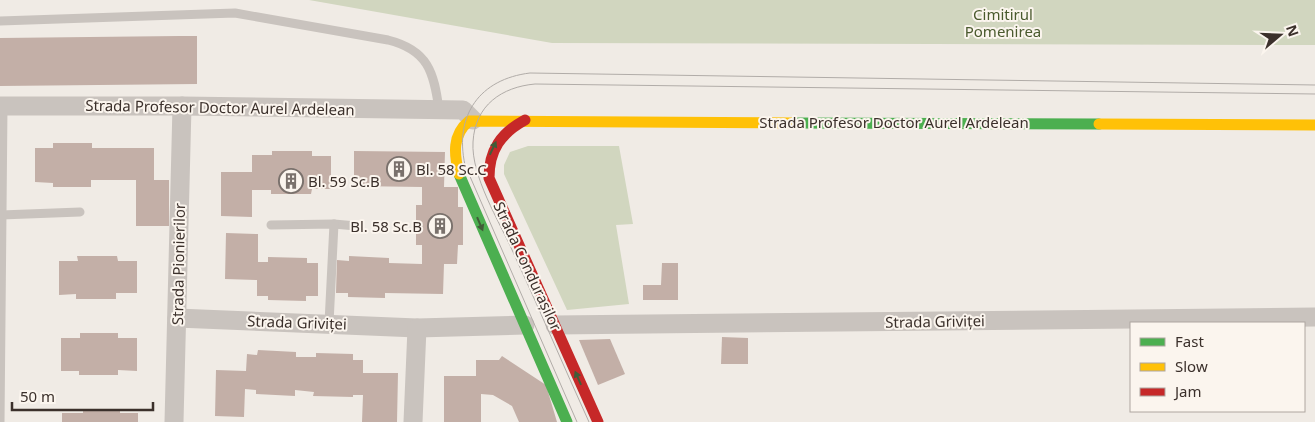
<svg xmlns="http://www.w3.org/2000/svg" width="1315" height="422" font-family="'Noto Sans',sans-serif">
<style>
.green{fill:#d1d6bf}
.building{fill:#c3afa7}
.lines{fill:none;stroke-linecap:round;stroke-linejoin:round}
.lane{stroke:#c9c3be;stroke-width:9}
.street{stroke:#c9c3be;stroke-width:19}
.fast{stroke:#4caf50;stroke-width:11}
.slow{stroke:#ffc107;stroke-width:11}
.jam{stroke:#c62828;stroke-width:11}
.tram{stroke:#b1aca8;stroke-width:1}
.oneway{fill:#415c38}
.labels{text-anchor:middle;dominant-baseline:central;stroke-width:4;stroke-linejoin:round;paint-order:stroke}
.park-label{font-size:15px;fill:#4a5a2e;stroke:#fbf5ee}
.street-label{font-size:15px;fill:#3b302b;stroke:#fbf5ee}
.poi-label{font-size:15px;fill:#3b302b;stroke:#fbf5ee;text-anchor:start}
</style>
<rect width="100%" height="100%" fill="#f0ebe5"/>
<g class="green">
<polygon points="309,0 1315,0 1315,45 552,43"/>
<polygon points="528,146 619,146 633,224 616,225 629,304 567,310 504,174 504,165 510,152"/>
</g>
<g class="building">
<polygon points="179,36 197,36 197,84 0,86 0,38"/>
<polygon points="53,143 92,143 92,148 154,148 154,180 169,180 169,226 136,226 136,180 91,180 91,187 53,187 53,183 35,182 35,148 53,148"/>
<polygon points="272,151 312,151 312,156 331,156 331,189 312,189 311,194 271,194 271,190 252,190 252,217 221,216 221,172 252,172 252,155 272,155"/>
<polygon points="354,151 445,152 444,187 458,187 458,207 463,207 463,245 458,245 457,264 444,264 443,294 385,293 385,298 348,297 348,293 336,293 337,260 349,261 349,256 389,258 389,263 422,264 422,245 416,245 416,205 422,205 422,187 354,186"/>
<polygon points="226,233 258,234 258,262 268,262 268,257 307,258 307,263 318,263 318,296 306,296 306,301 268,300 268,296 257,296 257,280 225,279"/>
<polygon points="77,256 117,256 118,261 137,261 137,293 116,293 116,299 76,299 76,294 59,295 59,261 78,261"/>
<polygon points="662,263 678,263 678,300 643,300 643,285 661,285"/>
<polygon points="80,333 118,333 118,338 137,338 137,371 118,370 118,375 79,375 79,371 61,371 61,338 80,338"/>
<polygon points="722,337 748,338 748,364 721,364"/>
<polygon points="610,339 625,374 598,385 579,340"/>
<polygon points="258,350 296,352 296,357 316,357 316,353 353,354 353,360 363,360 363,373 398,373 397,422 362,422 363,395 353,395 353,397 313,396 314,392 295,390 295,396 256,394 256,390 245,389 244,417 215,416 216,370 246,371 247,354 257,355"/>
<polygon points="502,356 546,385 557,422 519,422 512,406 493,395 481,394 481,422 444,422 444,376 476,376 476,360 499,360"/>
<polygon points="83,409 120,409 120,413 138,413 138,422 62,422 62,413 83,413"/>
</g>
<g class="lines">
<g class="lane">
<path d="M 0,21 L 235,13 L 388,40 C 428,50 434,72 439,110"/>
<polyline points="1,215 80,212"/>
<polyline points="334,224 356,226"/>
<polyline points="271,225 334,224 329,323"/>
<polyline points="0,422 3,106"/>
</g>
<g class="street">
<polyline points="0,106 182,106 463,110 473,120"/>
<polyline points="177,318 417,328 525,325"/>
<polyline points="555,325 1315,317"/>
<polyline points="174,422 182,106"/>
<polyline points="413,422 417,328"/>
</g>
<g class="fast">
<polyline points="793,123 1099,124"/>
<polyline points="459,174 567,422"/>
</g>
<g class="slow">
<polyline points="1099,124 1315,125"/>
<path d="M 459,174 C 454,154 452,135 469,121 L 793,123"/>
</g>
<path class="jam" d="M 525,120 C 501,133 489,150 489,178 L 598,422"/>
<g class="tram">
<path d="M 577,422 L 465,165 C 454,115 480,79 530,73 L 1315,85"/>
<path d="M 589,422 C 563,365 539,308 513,252 C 499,221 471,176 473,142 C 475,105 502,87 535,84 L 1315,94"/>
</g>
</g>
<defs><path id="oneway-solid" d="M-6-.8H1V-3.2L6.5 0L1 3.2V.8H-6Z" transform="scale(1.25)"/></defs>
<g class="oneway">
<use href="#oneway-solid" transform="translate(493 148) rotate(-65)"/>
<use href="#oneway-solid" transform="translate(480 224) rotate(67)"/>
<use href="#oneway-solid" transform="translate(578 378) rotate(-114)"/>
</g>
<defs>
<symbol id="building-ring" viewBox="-11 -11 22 22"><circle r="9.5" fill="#fbf5ee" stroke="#7a716c" stroke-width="1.5"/><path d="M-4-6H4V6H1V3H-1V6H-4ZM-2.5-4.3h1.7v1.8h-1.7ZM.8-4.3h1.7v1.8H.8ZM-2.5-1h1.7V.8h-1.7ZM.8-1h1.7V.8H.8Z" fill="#7a716c"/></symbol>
</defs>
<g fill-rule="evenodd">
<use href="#building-ring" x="385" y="155" width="28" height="28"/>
<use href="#building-ring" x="277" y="167" width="28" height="28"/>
<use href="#building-ring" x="426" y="212" width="28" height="28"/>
</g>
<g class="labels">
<g class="park-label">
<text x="1003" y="14">Cimitirul<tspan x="1003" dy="17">Pomenirea</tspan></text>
</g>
<g class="street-label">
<text transform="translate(220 107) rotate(1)">Strada Profesor Doctor Aurel Ardelean</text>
<text x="894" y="122">Strada Profesor Doctor Aurel Ardelean</text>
<text transform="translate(178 264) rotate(-89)">Strada Pionierilor</text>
<text transform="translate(528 266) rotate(65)">Strada Condurașilor</text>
<text transform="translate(935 321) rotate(-1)">Strada Griviței</text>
<text transform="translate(297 322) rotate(2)">Strada Griviței</text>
</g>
<g class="poi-label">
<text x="416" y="169">Bl. 58 Sc.C</text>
<text x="308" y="181">Bl. 59 Sc.B</text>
<text x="422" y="226" text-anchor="end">Bl. 58 Sc.B</text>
</g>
</g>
<rect x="1130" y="322" width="175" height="90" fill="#fbf5ee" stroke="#aea6a0"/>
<rect x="1140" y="338" width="25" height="8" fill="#4caf50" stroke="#aea6a0"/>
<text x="1175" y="347" font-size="15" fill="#3b302b">Fast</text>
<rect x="1140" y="363" width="25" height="8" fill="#ffc107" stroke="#aea6a0"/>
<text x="1175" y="372" font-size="15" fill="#3b302b">Slow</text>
<rect x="1140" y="388" width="25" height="8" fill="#c62828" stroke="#aea6a0"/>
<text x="1175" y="397" font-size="15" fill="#3b302b">Jam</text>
<g transform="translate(1280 35) rotate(71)" stroke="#fbf5ee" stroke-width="4" paint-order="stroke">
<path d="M0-4L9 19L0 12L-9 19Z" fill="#3b302b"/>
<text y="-8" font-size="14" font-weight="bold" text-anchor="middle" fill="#3b302b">N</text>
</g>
<path d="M12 402v8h141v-8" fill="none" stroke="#3b302b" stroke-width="2.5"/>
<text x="20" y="402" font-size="15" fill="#3b302b" stroke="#fbf5ee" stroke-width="4" paint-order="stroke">50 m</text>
</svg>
